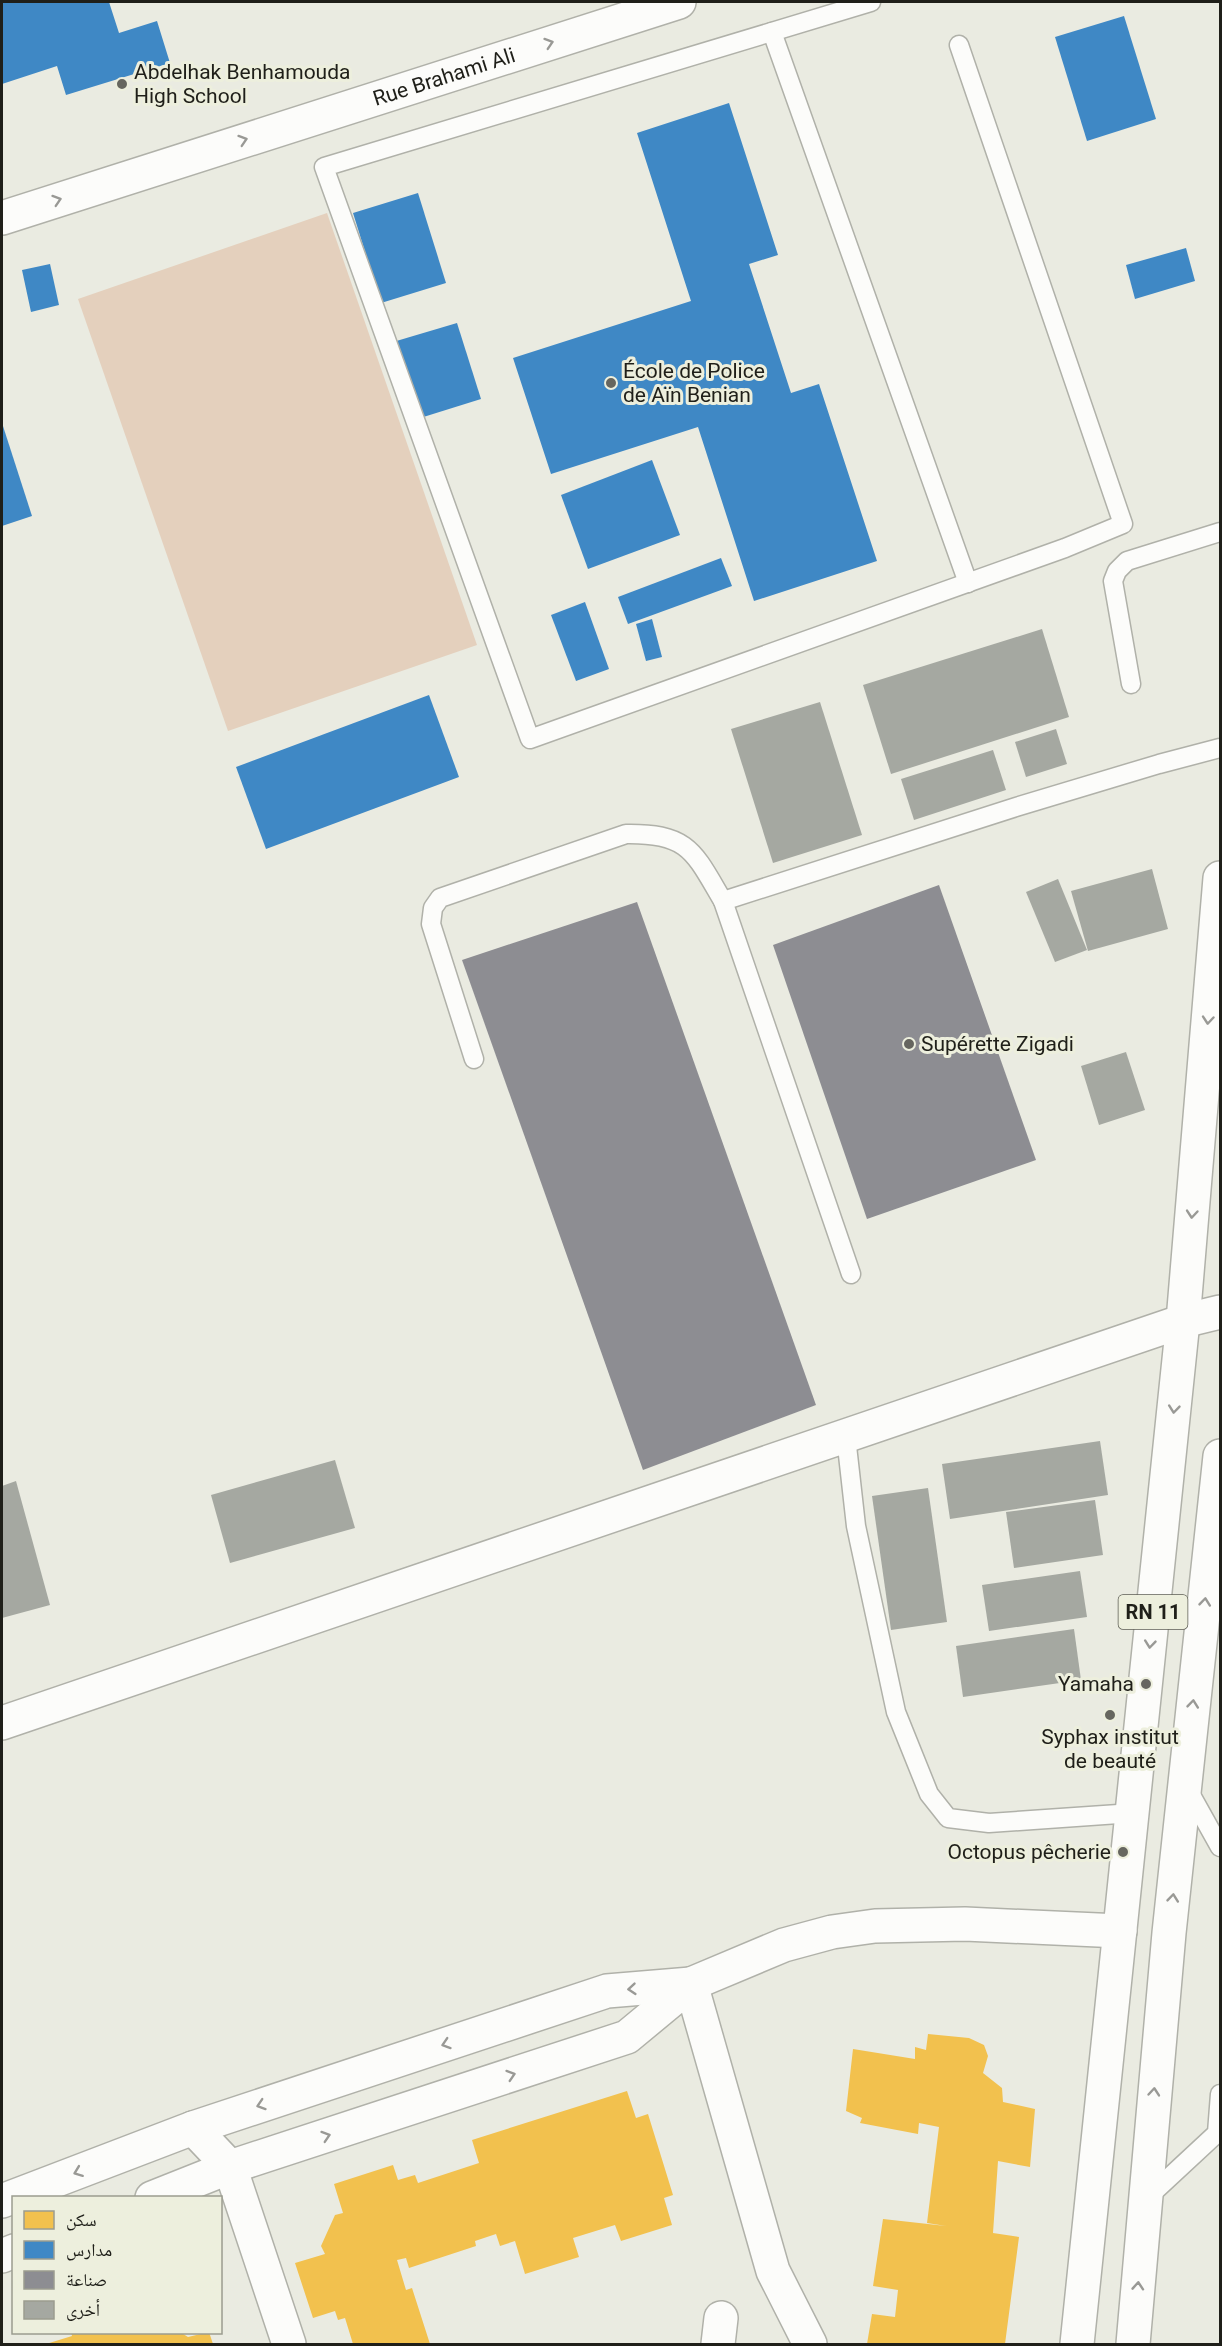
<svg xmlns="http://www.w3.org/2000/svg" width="1222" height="2346" font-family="Roboto,'Noto Naskh Arabic',sans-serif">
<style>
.park{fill:#e4d0bd}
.homes{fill:#f2c14e}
.schools{fill:#3f88c5}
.industry{fill:#8d8d92}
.building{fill:#a5a8a1}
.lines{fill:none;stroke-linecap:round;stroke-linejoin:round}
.service-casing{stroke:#b0b1a9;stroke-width:21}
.minor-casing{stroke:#b0b1a9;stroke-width:36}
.primary-casing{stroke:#b0b1a9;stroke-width:36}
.service{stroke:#fcfcfa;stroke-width:18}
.minor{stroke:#fcfcfa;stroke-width:33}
.primary{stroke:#fcfcfa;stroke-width:33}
.oneway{stroke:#999995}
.poi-dot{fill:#66665f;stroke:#edefdd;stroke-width:2}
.labels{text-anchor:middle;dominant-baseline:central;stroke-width:6;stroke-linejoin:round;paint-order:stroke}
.shield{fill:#edefdd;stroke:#5d5d54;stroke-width:1.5}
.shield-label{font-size:20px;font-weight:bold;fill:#1f1f19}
.poi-label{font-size:21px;fill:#1f1f19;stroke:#edefdd;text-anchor:start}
.street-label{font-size:21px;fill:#1f1f19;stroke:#edefdd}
</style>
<rect width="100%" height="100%" fill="#eaebe1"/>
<polygon class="park" points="327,213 477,645 228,731 78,299"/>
<g class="homes">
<polygon points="928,2034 969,2038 984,2045 988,2056 983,2073 1002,2088 1003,2102 1035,2109 1030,2167 998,2161 993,2233 1019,2237 1005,2344 867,2344 872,2314 895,2317 898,2290 873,2286 883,2219 946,2226 927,2223 939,2127 919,2123 918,2134 860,2123 862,2118 846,2111 853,2049 915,2059 915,2047 926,2050"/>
<polygon points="627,2091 636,2118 648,2114 673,2195 664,2198 672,2225 621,2241 615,2225 573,2238 579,2257 525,2274 515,2241 500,2246 496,2234 475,2241 476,2246 409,2268 406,2258 397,2260 406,2290 412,2288 430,2344 353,2344 345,2318 338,2320 335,2311 313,2318 295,2263 325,2254 321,2246 335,2215 343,2213 334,2184 393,2165 398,2180 415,2175 418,2183 479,2163 472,2140"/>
<polygon points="71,2332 180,2332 188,2337 209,2332 213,2344 46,2344 72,2336"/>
</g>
<g class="schools">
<polygon points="2,2 109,2 119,33 157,21 170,63 66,95 57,66 2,84"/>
<polygon points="1124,16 1156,119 1087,141 1055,37"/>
<polygon points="729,103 778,255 749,264 791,393 819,384 877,561 754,601 698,427 551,474 513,358 691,301 637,133"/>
<polygon points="418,193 446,283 381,303 353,213"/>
<polygon points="1186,248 1195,281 1135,299 1126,265"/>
<polygon points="50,264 59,305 31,312 22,270"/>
<polygon points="457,323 481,399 417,419 393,342"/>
<polygon points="2,423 32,516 2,526"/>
<polygon points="652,460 680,535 588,569 561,495"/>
<polygon points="721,558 732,586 628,624 618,597"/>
<polygon points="585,602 609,669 576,681 551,615"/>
<polygon points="652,619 662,657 646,661 636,624"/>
<polygon points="429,695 459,777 266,849 236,767"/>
</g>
<g class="industry">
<polygon points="939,885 1036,1160 867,1219 773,945"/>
<polygon points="637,902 816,1405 643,1470 462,960"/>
</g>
<g class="building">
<polygon points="1042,629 1069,717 891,774 863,685"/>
<polygon points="820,702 862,835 773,863 731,729"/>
<polygon points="1056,729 1067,764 1026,777 1015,742"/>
<polygon points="993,750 1006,790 914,820 901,779"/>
<polygon points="1152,869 1168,929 1088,951 1071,891"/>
<polygon points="1058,879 1087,950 1055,962 1026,892"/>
<polygon points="1126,1052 1145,1110 1099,1125 1081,1066"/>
<polygon points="1100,1441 1108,1495 950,1519 942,1464"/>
<polygon points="335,1460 355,1528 230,1563 211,1495"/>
<polygon points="16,1481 50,1605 2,1618 2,1486"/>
<polygon points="928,1488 947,1622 891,1630 872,1496"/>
<polygon points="1095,1500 1103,1555 1014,1568 1006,1512"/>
<polygon points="1080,1571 1087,1617 989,1631 982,1585"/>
<polygon points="1074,1629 1081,1680 963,1697 956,1646"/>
</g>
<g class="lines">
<defs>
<g id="service">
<polyline points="871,2 324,167 530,739 1065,548 1123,524 959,45"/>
<polyline points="772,32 968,583"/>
<polyline points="1131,684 1113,581 1117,571 1127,561 1220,532"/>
<polyline points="723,901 851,1274"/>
<path d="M 474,1059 L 431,924 L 433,908 L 440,898 L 626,834 C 689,833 694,852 723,901 L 1016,807 L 1159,764 L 1220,748"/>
<polyline points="846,1437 856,1526 896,1712 929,1794 948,1818 989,1823 1133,1813"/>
<polyline points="1187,1788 1220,1847"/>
<polyline points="1146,2199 1217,2133 1220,2094"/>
</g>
<g id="minor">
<path id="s1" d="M 2,218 L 679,2"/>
<polyline points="2,1723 1183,1321 1220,1312"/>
<polyline points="691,1984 773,2271 810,2344"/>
<polyline points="193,2128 230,2167 289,2344"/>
<polyline points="152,2198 230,2167 627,2037 691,1984 784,1945 832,1932 875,1926 965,1924 1120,1931"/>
<polyline points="2,2201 193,2128 607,1991 691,1984"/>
<polyline points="2,2256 14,2251"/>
<polyline points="718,2344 721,2318"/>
</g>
<g id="primary">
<polyline points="1077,2344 1183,1321 1220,878"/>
<polyline points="1133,2344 1169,1933 1220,1456"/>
</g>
</defs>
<use href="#service" class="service-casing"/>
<use href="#minor" class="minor-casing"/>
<use href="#primary" class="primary-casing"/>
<use href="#service" class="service"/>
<use href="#minor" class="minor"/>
<use href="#primary" class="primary"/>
</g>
<defs><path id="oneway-chevron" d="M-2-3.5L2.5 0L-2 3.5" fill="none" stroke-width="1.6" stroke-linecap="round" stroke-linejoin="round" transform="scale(1.5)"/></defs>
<g class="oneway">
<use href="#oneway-chevron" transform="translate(549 43) rotate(-18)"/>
<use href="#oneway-chevron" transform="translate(243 140) rotate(-18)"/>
<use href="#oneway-chevron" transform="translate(57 200) rotate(-18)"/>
<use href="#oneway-chevron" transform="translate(1208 1020) rotate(95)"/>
<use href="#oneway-chevron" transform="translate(1192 1214) rotate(95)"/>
<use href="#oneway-chevron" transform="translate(1174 1409) rotate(96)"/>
<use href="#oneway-chevron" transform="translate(1205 1602) rotate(-84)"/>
<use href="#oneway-chevron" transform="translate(1150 1644) rotate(96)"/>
<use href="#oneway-chevron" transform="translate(1193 1704) rotate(-84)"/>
<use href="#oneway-chevron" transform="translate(1173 1898) rotate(-84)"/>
<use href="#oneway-chevron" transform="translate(632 1989) rotate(175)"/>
<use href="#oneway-chevron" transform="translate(446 2044) rotate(162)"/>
<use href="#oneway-chevron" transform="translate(511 2075) rotate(-18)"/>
<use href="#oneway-chevron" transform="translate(1154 2092) rotate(-85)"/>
<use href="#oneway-chevron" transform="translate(261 2105) rotate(162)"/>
<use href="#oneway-chevron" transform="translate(326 2136) rotate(-18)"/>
<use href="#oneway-chevron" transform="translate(78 2172) rotate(159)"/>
<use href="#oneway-chevron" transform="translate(1138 2286) rotate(-86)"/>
</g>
<g class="poi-dot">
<circle cx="122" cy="84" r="6"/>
<circle cx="611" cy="383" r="6"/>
<circle cx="909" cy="1044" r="6"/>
<circle cx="1146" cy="1684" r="6"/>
<circle cx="1110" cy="1715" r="6"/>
<circle cx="1123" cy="1852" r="6"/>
</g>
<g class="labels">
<rect class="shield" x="1118.5" y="1595" width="69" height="34" rx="4.5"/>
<g class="shield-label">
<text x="1153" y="1612">RN 11</text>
</g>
<g class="poi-label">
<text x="134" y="72">Abdelhak Benhamouda<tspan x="134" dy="24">High School</tspan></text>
<text x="623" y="371">École de Police<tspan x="623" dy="24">de Aïn Benian</tspan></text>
<text x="921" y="1044">Supérette Zigadi</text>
<text x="1134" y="1684" text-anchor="end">Yamaha</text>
<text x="1110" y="1737" text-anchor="middle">Syphax institut<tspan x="1110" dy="24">de beauté</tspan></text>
<text x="1111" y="1852" text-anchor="end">Octopus pêcherie</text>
</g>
<g class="street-label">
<text stroke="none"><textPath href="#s1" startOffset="464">Rue Brahami Ali</textPath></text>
</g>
</g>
<rect width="1222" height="2346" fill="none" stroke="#1f1f19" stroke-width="6"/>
<rect x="12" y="2196" width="210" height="138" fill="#edefdd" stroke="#9b9c8f" stroke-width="1.5"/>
<rect x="24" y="2211" width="30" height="18" fill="#f2c14e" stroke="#9b9c8f" stroke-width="1.5"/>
<text x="66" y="2226" font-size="18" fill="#1f1f19">سكن</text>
<rect x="24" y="2241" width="30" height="18" fill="#3f88c5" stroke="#9b9c8f" stroke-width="1.5"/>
<text x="66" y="2256" font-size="18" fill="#1f1f19">مدارس</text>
<rect x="24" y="2271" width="30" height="18" fill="#8d8d92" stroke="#9b9c8f" stroke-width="1.5"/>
<text x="66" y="2286" font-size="18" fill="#1f1f19">صناعة</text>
<rect x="24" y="2301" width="30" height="18" fill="#a5a8a1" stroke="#9b9c8f" stroke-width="1.5"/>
<text x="66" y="2316" font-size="18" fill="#1f1f19">أخرى</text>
</svg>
